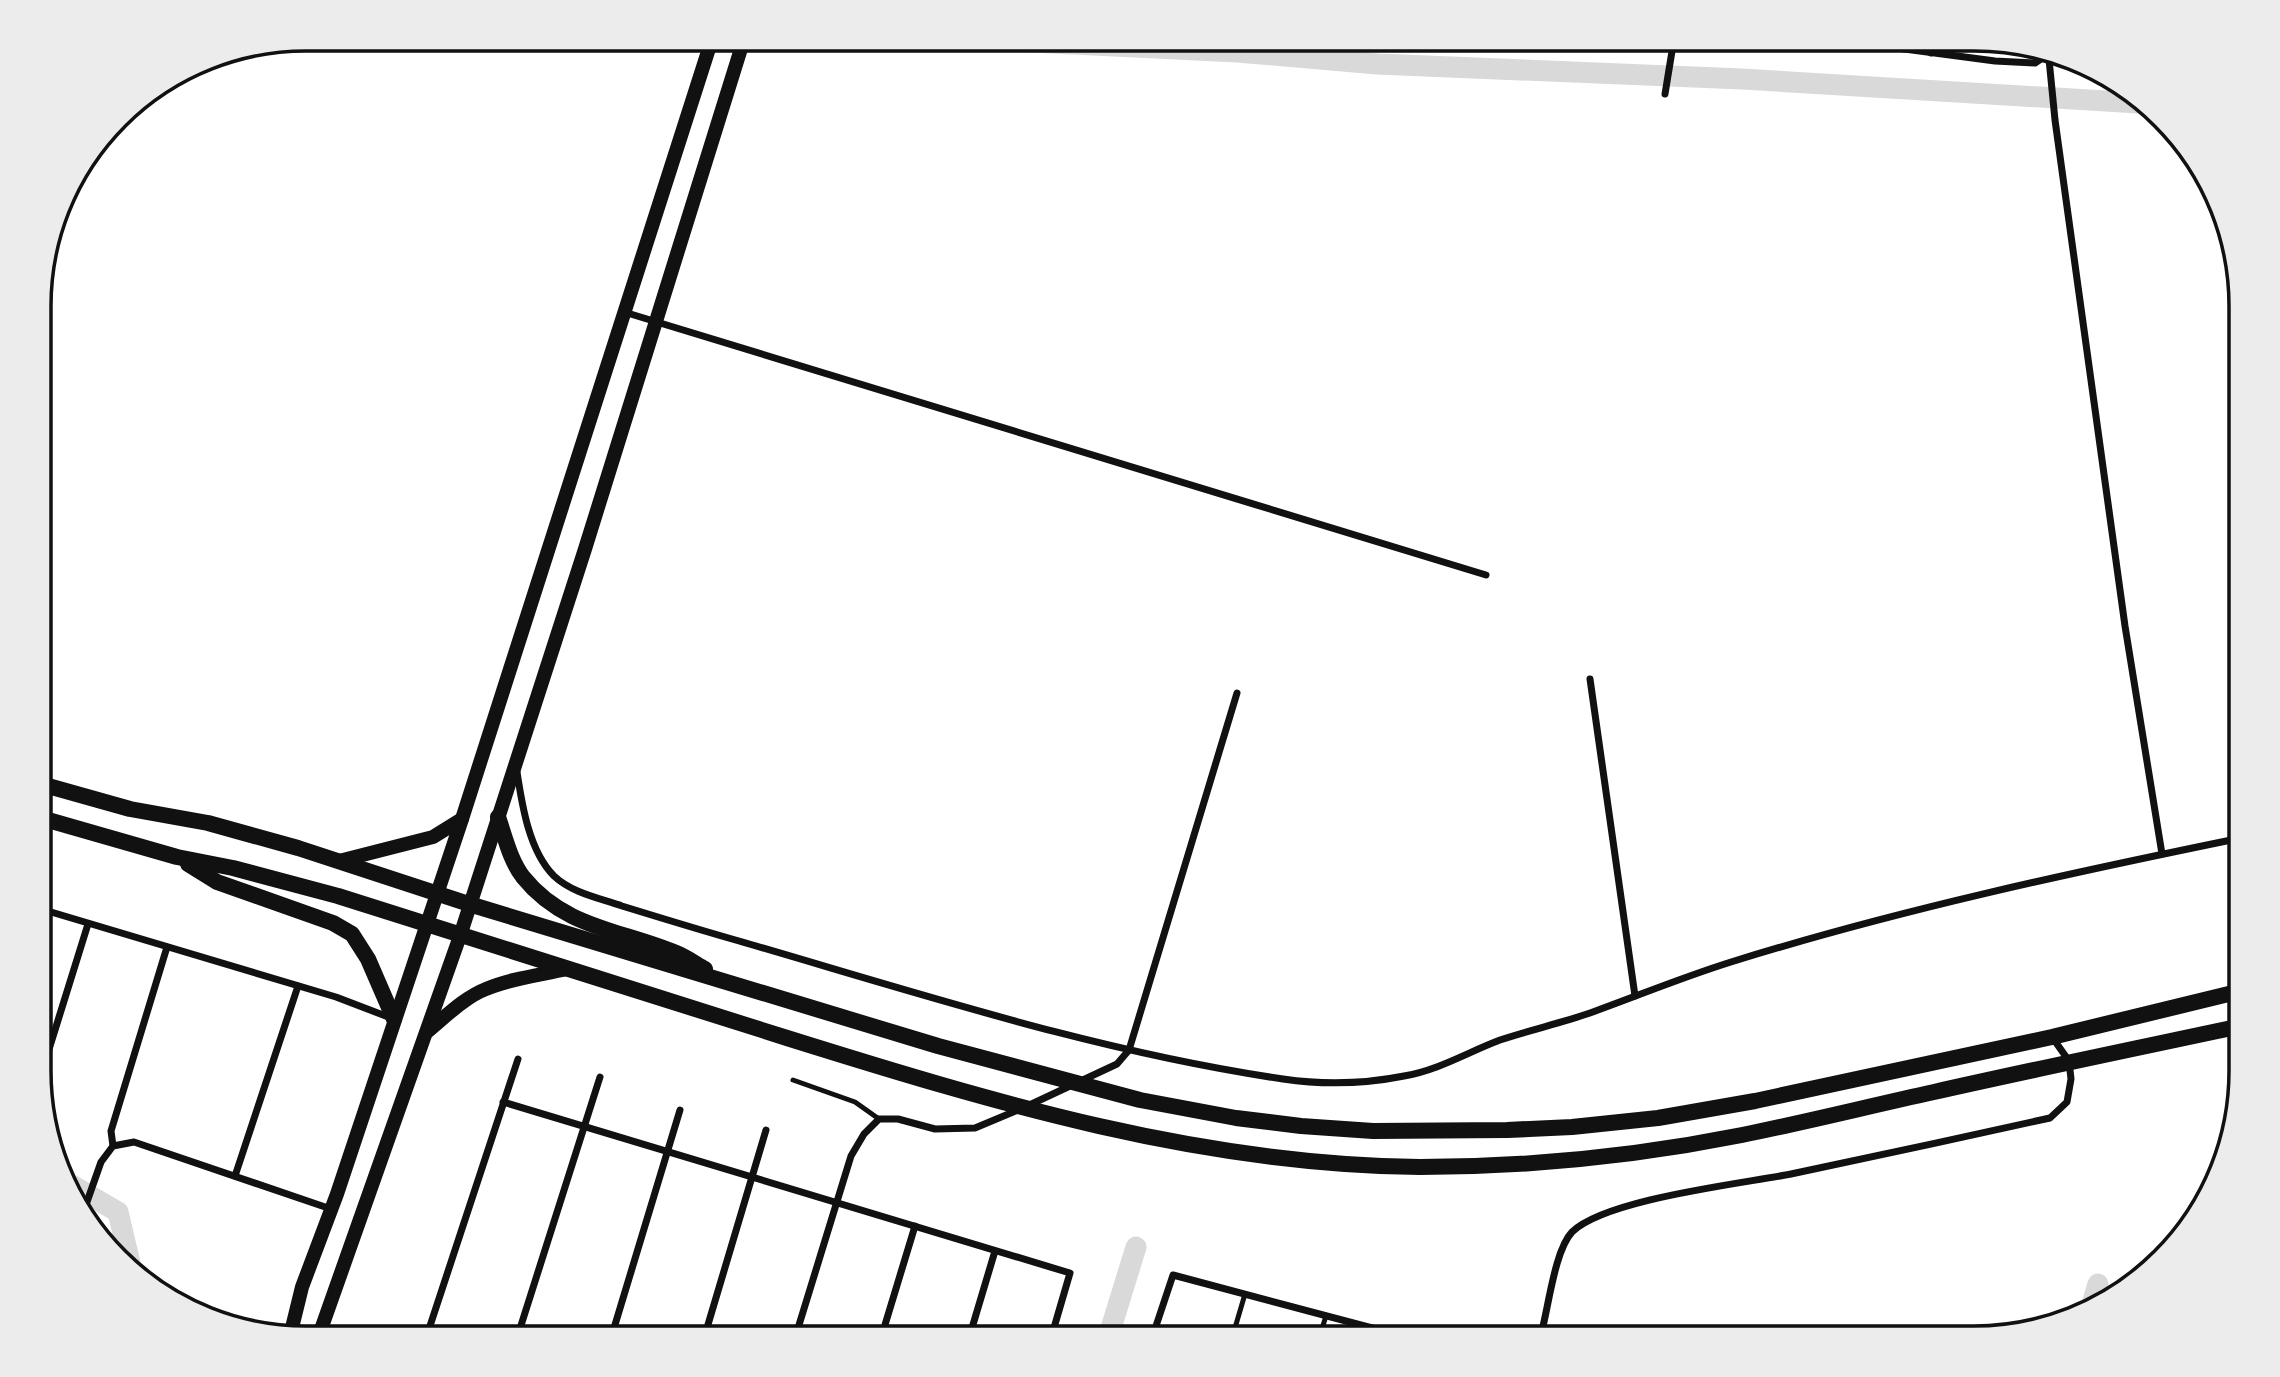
<svg xmlns="http://www.w3.org/2000/svg" width="2280" height="1377" font-family="'Crimson Pro',serif">
<style>
.lines{fill:none;stroke-linecap:round;stroke-linejoin:round}
.canal{stroke:#d9d9d9;stroke-width:21}
.service{stroke:#111;stroke-width:5}
.minor{stroke:#111;stroke-width:7}
.secondary{stroke:#111;stroke-width:14}
.primary{stroke:#111;stroke-width:16}
.rim{fill:none;stroke:#111;stroke-width:3.5}
</style>
<rect width="100%" height="100%" fill="#fff"/>
<g class="lines">
<g class="canal">
<polyline points="973,39 1237,52 1377,64 1742,79 2138,103"/>
<polyline points="70,1184 118,1212 130,1263"/>
<polyline points="2091,1308 2098,1284"/>
<polyline points="1108,1338 1136,1247"/>
</g>
<g class="service">
<polyline points="793,1080 855,1102 879,1119"/>
<polyline points="1232,1338 1245,1294"/>
<polyline points="1319,1338 1326,1316"/>
</g>
<g class="minor">
<polyline points="1829,39 1995,61 2035,63 2048,54"/>
<polyline points="2048,49 2055,120 2125,626 2162,854"/>
<polyline points="1931,53 1934,39"/>
<polyline points="1665,94 1674,39"/>
<polyline points="624,312 1486,575"/>
<polyline points="1590,679 1635,996"/>
<path d="M 517,772 C 522,805 529,851 554,876 C 572,893 599,898 622,906 C 661,918 700,930 739,941 C 918,993 1098,1052 1283,1079 C 1324,1085 1364,1084 1404,1076 C 1439,1070 1468,1052 1500,1040 C 1530,1030 1561,1023 1590,1013 C 1637,996 1683,977 1731,962 C 1898,910 2070,873 2241,838"/>
<polyline points="41,909 336,997 391,1018"/>
<polyline points="41,1075 88,924"/>
<polyline points="503,1102 1070,1273 1051,1338"/>
<polyline points="113,1146 111,1131 167,947"/>
<polyline points="235,1176 298,986"/>
<polyline points="82,1216 101,1162 113,1146 134,1142 331,1209"/>
<polyline points="426,1338 518,1059"/>
<polyline points="517,1338 600,1077"/>
<polyline points="611,1338 680,1110"/>
<polyline points="704,1338 766,1130"/>
<polyline points="795,1338 851,1156 864,1134 879,1119 898,1119 935,1129 975,1128 1023,1108 1117,1064 1129,1050 1237,693"/>
<polyline points="881,1338 915,1226"/>
<polyline points="969,1338 995,1251"/>
<polyline points="1152,1338 1173,1275 1410,1338"/>
<path d="M 1540,1338 C 1548,1312 1554,1251 1572,1232 C 1606,1199 1740,1184 1791,1174 C 1877,1156 1964,1137 2050,1118 L 2067,1102 L 2071,1079 L 2069,1061 L 2052,1037"/>
</g>
<g class="secondary">
<polyline points="339,861 433,837 462,819"/>
<path d="M 428,1031 C 445,1017 465,997 486,989 C 512,978 541,975 567,969"/>
<polyline points="290,1336 302,1287 337,1194 462,819 712,39"/>
<polyline points="318,1338 460,936 585,549 744,39"/>
</g>
<g class="primary">
<polyline points="41,784 130,809 208,823 298,848 469,904 938,1046 1140,1100 1236,1118 1301,1126 1373,1131 1507,1130 1572,1127 1658,1118 1755,1101 2052,1037 2241,991"/>
<path d="M 498,817 C 505,837 510,860 523,877 C 564,928 621,930 676,953 C 686,957 696,964 705,969"/>
<path d="M 41,818 L 177,857 L 233,868 L 338,896 C 488,943 637,991 787,1038 C 995,1103 1201,1165 1420,1167 C 1527,1167 1637,1156 1742,1135 C 1806,1122 1870,1106 1934,1092 C 2036,1069 2138,1048 2241,1026"/>
<polyline points="188,864 217,882 333,923 352,934 368,959 394,1019"/>
</g>
</g>
<path d="M0 0H2280V1377H0ZM306 51H1974A255 255 0 0 1 2229 306V1071A255 255 0 0 1 1974 1326H306A255 255 0 0 1 51 1071V306A255 255 0 0 1 306 51Z" fill="#ececec" fill-rule="evenodd"/>
<path class="rim" d="M306 51H1974A255 255 0 0 1 2229 306V1071A255 255 0 0 1 1974 1326H306A255 255 0 0 1 51 1071V306A255 255 0 0 1 306 51Z"/>
</svg>
